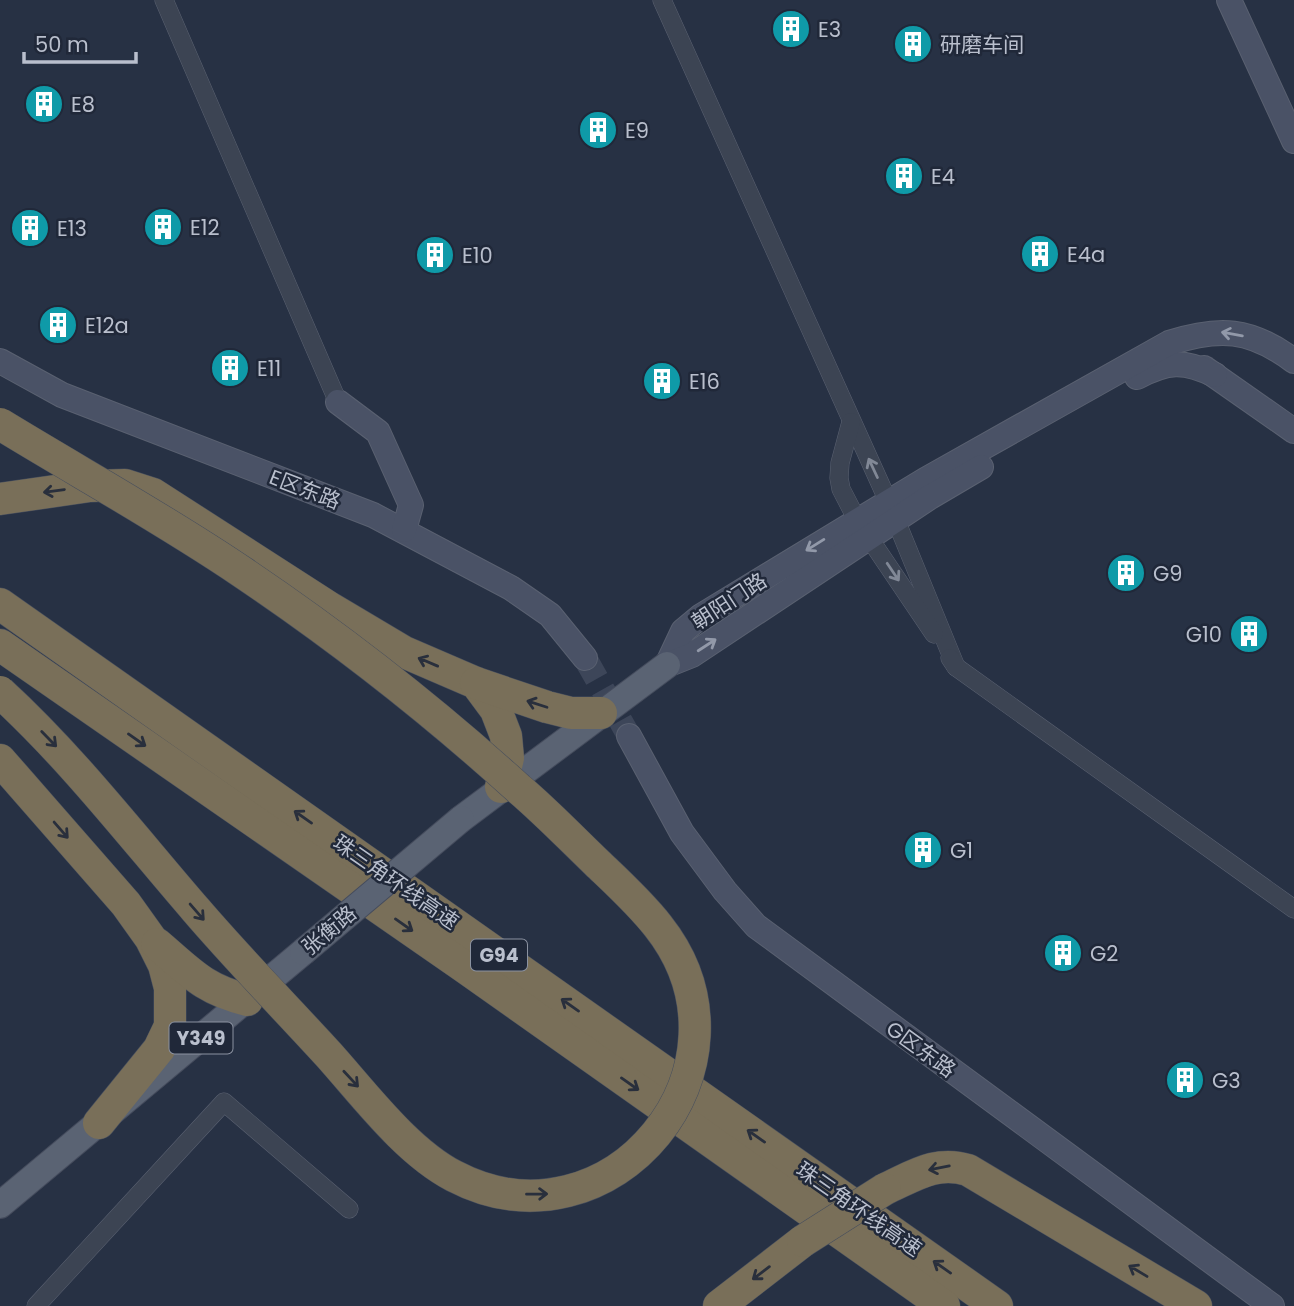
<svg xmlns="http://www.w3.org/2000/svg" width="1294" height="1306" font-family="Poppins,'Noto Sans SC',sans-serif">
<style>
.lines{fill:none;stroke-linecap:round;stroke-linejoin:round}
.secondary-tunnel{stroke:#3d4659;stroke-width:24;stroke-dasharray:24 12;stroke-linecap:butt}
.street-casing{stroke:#5a6171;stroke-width:19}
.secondary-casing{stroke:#5a6171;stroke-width:26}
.primary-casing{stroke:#454c5d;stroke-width:28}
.highway-casing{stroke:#464e5e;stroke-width:33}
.street{stroke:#3c4453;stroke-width:18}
.secondary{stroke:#4a5266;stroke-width:24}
.primary{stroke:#5a6373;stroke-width:26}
.highway{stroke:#796f59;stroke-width:32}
.primary-bridge-casing{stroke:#454c5d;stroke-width:28;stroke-linecap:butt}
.highway-bridge-casing{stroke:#464e5e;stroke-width:33;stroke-linecap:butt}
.primary-bridge{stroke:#5a6373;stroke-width:26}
.highway-bridge{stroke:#796f59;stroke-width:32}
.oneway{stroke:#9299a9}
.oneway2{stroke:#818896}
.oneway3{stroke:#292f3c}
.labels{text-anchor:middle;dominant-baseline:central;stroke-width:5;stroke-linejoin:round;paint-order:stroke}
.shield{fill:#202839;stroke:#8b92a1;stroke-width:2}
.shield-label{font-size:19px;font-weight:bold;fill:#b9bfcd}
.poi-label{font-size:21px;fill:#b9bfcd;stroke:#202839;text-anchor:start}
.street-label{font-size:21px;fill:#b9bfcd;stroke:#202839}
</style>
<rect width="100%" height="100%" fill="#273144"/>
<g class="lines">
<polyline class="secondary-tunnel" points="585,658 629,736"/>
<defs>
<g id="street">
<polyline points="164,0 338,402"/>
<polyline points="662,0 888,501 956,667"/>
<polyline points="851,422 840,463 839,478 841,489 857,520 934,634"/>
<polyline points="950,658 956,667 1294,909"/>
<polyline points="36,1306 224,1102 349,1209"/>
</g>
<g id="secondary">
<polyline points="1229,0 1294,141"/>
<polyline points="0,361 62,395 373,515 511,588 550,615 585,658"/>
<polyline points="1204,368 1294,431"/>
<path d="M 1137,377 C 1168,361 1183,360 1215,375"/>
<polyline points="338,402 378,432 411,505 404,530"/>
<path d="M 667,665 L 683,631 L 701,616 L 925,480 L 1169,343 C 1219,327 1250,328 1294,361"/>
<polyline points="667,665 692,655 930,497 981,467"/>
<polyline points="629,736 682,833 725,891 756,926 1272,1306"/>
</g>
<g id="primary">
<polyline points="461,819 667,665"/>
<polyline points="0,1205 303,952"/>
</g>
<g id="highway">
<polyline points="0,499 90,486 125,485 153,494 330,608 404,652 476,683 496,710 506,736 508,758 501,787"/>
<polyline points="0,604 997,1306"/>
<polyline points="0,645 463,966 944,1306"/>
<polyline points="476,683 547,707 571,713 601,713"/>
<polyline points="0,760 126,904 151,939 164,965 170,988 170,1026 159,1049 99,1123"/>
<path d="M 157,944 C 190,972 203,989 247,1000"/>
<path d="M 885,1189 C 914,1176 936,1160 968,1170 L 1196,1306"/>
<polyline points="719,1306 803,1241"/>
</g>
</defs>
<use href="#street" class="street-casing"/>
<use href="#secondary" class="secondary-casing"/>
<use href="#primary" class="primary-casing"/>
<use href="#highway" class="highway-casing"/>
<use href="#street" class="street"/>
<use href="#secondary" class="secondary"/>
<use href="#primary" class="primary"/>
<use href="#highway" class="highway"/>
<defs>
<polyline id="primary-bridge" points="303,952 461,819"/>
<g id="highway-bridge">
<path d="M 0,424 C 80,473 164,519 242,572 C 340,638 432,710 519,789 C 546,812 571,838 597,863 C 618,883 640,903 658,926 C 768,1065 611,1258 454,1176 C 406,1151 364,1094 328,1054 C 284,1006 238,959 196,910 C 132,836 72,758 0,692"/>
<polyline points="803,1241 885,1189"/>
</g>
</defs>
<use href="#primary-bridge" class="primary-bridge-casing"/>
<use href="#highway-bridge" class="highway-bridge-casing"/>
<use href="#primary-bridge" class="primary-bridge"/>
<use href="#highway-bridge" class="highway-bridge"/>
</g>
<defs><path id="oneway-shaft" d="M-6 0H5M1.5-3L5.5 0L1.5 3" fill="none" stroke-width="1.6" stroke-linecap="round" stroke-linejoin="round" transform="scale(1.75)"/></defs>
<g class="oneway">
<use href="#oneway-shaft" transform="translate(1232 334) rotate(-170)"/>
<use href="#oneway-shaft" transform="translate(815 545) rotate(148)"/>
<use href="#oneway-shaft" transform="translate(707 645) rotate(-33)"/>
</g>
<g class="oneway2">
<use href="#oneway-shaft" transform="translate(873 468) rotate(-115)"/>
<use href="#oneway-shaft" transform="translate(893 572) rotate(56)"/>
</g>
<g class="oneway3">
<use href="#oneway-shaft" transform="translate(54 491) rotate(172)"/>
<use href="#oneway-shaft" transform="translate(428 662) rotate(-157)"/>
<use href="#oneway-shaft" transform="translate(537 704) rotate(-162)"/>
<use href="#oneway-shaft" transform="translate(49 739) rotate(46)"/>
<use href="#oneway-shaft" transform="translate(137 740) rotate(35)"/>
<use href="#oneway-shaft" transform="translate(303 817) rotate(-145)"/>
<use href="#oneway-shaft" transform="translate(61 830) rotate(49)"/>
<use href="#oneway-shaft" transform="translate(197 912) rotate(49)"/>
<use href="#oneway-shaft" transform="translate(404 925) rotate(35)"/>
<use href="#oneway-shaft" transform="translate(570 1005) rotate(-145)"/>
<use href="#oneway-shaft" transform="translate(351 1079) rotate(47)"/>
<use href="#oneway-shaft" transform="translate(630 1084) rotate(35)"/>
<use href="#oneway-shaft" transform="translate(756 1136) rotate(-145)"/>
<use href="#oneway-shaft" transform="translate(939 1168) rotate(169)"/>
<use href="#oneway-shaft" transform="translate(537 1194) rotate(-1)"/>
<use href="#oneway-shaft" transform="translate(942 1267) rotate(-145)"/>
<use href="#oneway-shaft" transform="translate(1138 1271) rotate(-149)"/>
<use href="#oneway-shaft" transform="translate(761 1273) rotate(143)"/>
</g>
<defs>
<symbol id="building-disc" viewBox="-11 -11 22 22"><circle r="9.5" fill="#0f9aa8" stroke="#202839"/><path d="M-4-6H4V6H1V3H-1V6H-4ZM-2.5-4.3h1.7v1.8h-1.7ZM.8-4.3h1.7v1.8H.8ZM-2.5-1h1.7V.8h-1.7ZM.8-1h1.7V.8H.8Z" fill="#fff"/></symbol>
</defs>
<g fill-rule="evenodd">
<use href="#building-disc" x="769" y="7" width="44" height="44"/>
<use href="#building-disc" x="891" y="22" width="44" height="44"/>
<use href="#building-disc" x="22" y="82" width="44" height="44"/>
<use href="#building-disc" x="576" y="108" width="44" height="44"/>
<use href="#building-disc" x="882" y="154" width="44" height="44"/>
<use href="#building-disc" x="141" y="205" width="44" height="44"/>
<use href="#building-disc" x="8" y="206" width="44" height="44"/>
<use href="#building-disc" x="1018" y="232" width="44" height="44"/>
<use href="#building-disc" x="413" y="233" width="44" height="44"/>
<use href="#building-disc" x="36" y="303" width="44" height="44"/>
<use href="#building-disc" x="208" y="346" width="44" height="44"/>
<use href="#building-disc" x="640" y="359" width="44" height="44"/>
<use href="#building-disc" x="1104" y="551" width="44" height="44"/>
<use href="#building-disc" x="1227" y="612" width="44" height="44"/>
<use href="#building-disc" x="901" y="828" width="44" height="44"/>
<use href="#building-disc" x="1041" y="931" width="44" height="44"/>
<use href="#building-disc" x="1163" y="1058" width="44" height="44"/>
</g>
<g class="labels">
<g class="shield">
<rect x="471" y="939.5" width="56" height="31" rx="5"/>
<rect x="169.5" y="1022.5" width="63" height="31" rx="5"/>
</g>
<g class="shield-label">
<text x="499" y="955">G94</text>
<text x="201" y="1038">Y349</text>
</g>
<g class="poi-label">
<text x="818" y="29">E3</text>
<text x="940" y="44">研磨车间</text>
<text x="71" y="104">E8</text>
<text x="625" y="130">E9</text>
<text x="931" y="176">E4</text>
<text x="190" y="227">E12</text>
<text x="57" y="228">E13</text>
<text x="1067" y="254">E4a</text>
<text x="462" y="255">E10</text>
<text x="85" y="325">E12a</text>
<text x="257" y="368">E11</text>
<text x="689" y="381">E16</text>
<text x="1153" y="573">G9</text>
<text x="1222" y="634" text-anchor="end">G10</text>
<text x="950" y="850">G1</text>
<text x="1090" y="953">G2</text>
<text x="1212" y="1080">G3</text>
</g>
<g class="street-label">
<text transform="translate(305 489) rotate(21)">E区东路</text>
<text transform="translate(729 601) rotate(-33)">朝阳门路</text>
<text transform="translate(396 882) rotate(35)">珠三角环线高速</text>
<text transform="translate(329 930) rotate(-40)">张衡路</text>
<text transform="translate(921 1049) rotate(36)">G区东路</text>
<text transform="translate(859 1209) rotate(35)">珠三角环线高速</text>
</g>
</g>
<path d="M24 52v10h112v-10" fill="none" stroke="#b9bfcd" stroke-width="3.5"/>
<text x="35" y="52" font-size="21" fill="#b9bfcd" stroke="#202839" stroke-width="5" paint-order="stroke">50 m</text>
</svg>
